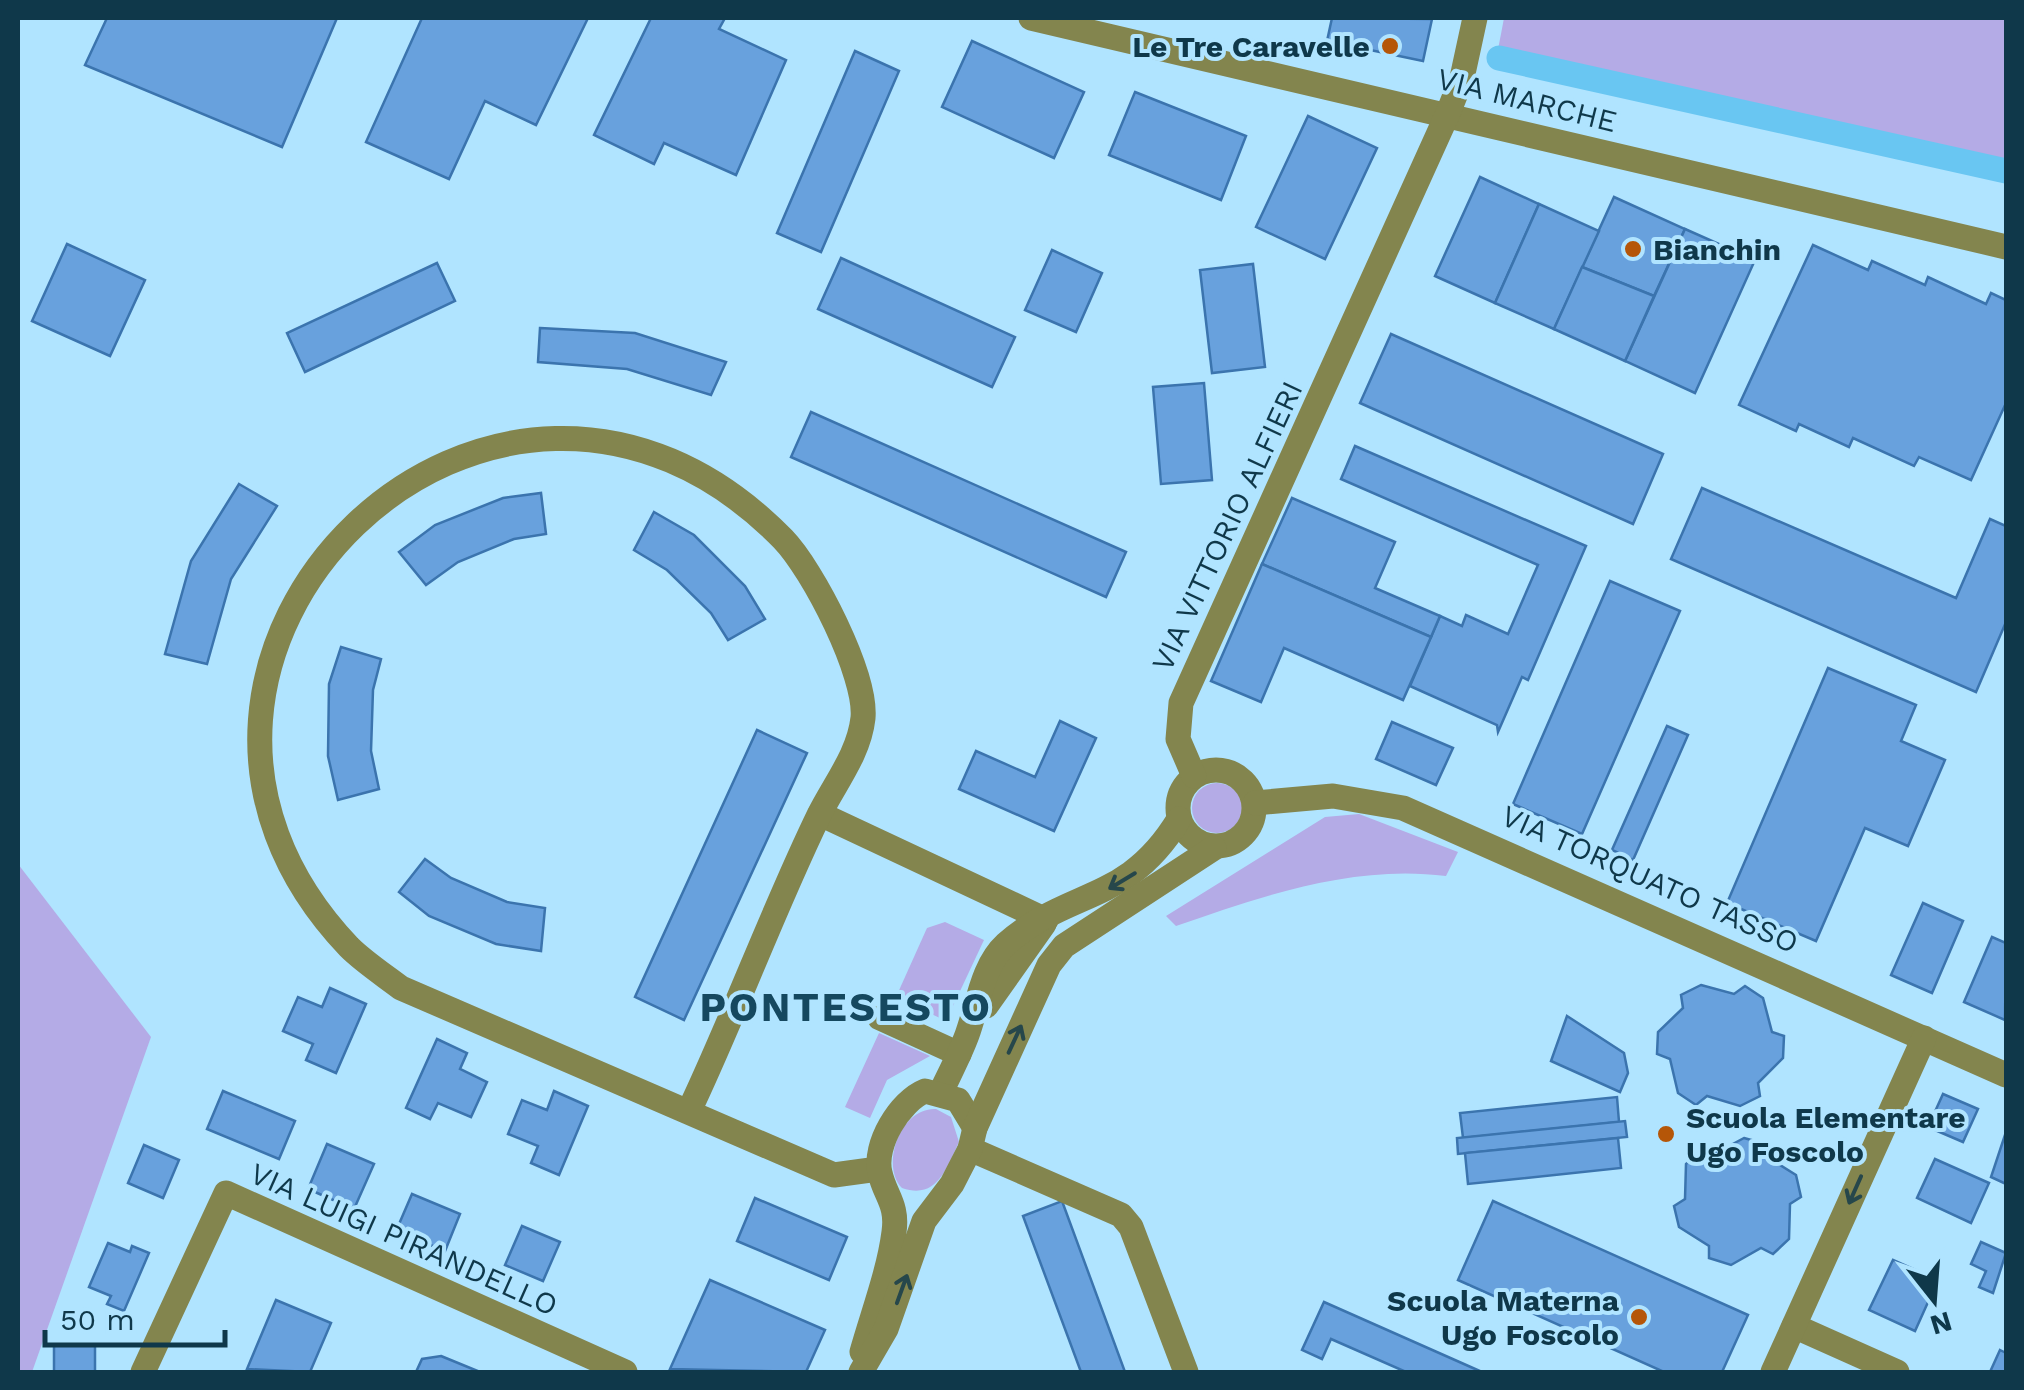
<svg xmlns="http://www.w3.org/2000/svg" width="2024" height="1390" font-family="'Work Sans',sans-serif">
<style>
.green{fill:#b4abe6}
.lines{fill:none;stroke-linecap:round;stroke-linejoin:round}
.canal{stroke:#69c6f2;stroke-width:25}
.building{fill:#68a1dd;stroke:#3b74ae;stroke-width:2.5}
.minor{stroke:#83854e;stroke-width:25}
.oneway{stroke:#26474b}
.poi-dot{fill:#b55608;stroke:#b0e4ff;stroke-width:4}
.labels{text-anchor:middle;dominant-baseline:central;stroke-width:8;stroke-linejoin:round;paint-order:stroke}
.poi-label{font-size:30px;font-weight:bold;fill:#0f384a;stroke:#b0e4ff;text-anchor:end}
.street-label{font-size:30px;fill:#0f384a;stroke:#b0e4ff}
.district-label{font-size:40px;font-weight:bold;letter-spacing:2.5px;fill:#15485f;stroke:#b0e4ff}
</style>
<rect width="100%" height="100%" fill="#b0e4ff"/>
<g class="green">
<polygon points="1504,18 2006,18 2006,169 1497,55"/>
<circle cx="1217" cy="808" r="25"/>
<path d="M 1359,814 L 1458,852 L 1446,876 C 1354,864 1262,896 1176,926 L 1166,916 L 1325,817 Z"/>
<polygon points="18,864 151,1037 32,1372 18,1372"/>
<polygon points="945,922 984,940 946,1021 896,997 927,928"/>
<polygon points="879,1033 930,1056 887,1080 870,1118 845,1107"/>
<path d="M 936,1109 L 951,1117 L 959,1142 C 946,1169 937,1200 902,1188 C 880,1164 901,1107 936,1109 Z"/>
</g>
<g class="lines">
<polyline class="canal" points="1499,58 2006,171"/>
</g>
<g class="building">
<polygon points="107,18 337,18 282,147 85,65"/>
<polygon points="422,18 588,18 536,125 485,101 449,179 366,142"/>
<polygon points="651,18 725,18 719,29 786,60 736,175 664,143 654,164 594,135"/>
<polygon points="1332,18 1432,19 1423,61 1327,41"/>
<polygon points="972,41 1084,92 1054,158 942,107"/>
<polygon points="855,51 899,71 821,252 777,233"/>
<polygon points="1135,92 1246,136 1221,200 1109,155"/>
<polygon points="1308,116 1377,148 1325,259 1256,227"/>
<polygon points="1480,177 1539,204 1495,303 1435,276"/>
<polygon points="1614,197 1685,229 1654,296 1582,267"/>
<polygon points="1539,204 1599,231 1554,329 1495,303"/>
<polygon points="1685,229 1755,260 1695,393 1625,361"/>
<polygon points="67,244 145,280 110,356 32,321"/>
<polygon points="1813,245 1868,270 1872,261 1925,285 1928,277 1986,304 1991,293 2006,300 2006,403 1971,480 1919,457 1914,466 1853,438 1849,447 1799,424 1796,431 1739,405"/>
<polygon points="1052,250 1102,273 1076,332 1025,310"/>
<polygon points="841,258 1015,337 992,387 818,309"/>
<polygon points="437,263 455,301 305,372 287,333"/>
<polygon points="1253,264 1265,367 1212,373 1200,270"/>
<polygon points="1582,267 1654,296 1625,361 1554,329"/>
<polygon points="540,328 635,333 726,362 711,395 627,369 538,362"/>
<polygon points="1391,334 1663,454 1633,524 1360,403"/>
<polygon points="1204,383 1212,480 1161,484 1153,387"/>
<polygon points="811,412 1126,552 1106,597 791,457"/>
<polygon points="1355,446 1586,546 1528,680 1522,677 1498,732 1497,725 1410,686 1440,616 1462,626 1466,615 1508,634 1538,565 1341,479"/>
<polygon points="239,484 277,506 231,579 207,664 165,654 191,561"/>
<polygon points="1702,488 1956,598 1990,519 2006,526 2006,622 1976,692 1671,559"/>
<polygon points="541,493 546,534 514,539 458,562 426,585 399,552 435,525 503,498"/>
<polygon points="1292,498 1395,542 1375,588 1440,616 1431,637 1262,564"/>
<polygon points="654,512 694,535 745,586 765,619 728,640 711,613 667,570 634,550"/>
<polygon points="1262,564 1431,637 1403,700 1284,648 1261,702 1211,681"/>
<polygon points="1610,581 1680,611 1582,834 1513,804"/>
<polygon points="341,647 381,659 373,690 371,751 379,789 338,800 328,756 329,684"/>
<polygon points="1828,668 1916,705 1901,741 1945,760 1908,846 1865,828 1816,941 1727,903"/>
<polygon points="1060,721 1096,738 1054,831 959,789 976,751 1035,777"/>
<polygon points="1392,722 1453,748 1436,785 1376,759"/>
<polygon points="1667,726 1688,735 1633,860 1612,850"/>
<polygon points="757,730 807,753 684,1020 635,997"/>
<polygon points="425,859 451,878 507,902 545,908 541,951 496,944 429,916 399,892"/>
<polygon points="1923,903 1963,921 1932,993 1891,975"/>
<polygon points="1992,937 2006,943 2005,1020 1964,1002"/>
<polygon points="1701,985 1734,994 1745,986 1763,998 1772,1032 1784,1036 1783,1058 1758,1083 1760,1096 1740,1106 1707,1096 1696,1105 1678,1093 1670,1059 1657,1054 1658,1032 1683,1008 1681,995"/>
<polygon points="330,988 366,1004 336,1073 306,1060 313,1044 283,1031 298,997 322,1007"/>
<polygon points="1567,1016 1624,1053 1628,1073 1620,1092 1551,1061"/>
<polygon points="437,1039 467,1053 460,1069 487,1082 471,1117 438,1103 430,1119 406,1108"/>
<polygon points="223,1091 295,1121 279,1159 207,1129"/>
<polygon points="554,1091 588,1106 559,1175 531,1163 538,1146 508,1134 522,1100 547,1110"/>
<polygon points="1943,1094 1978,1109 1963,1142 1928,1127"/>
<polygon points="1617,1097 1619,1122 1463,1138 1460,1113"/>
<polygon points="1625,1121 1627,1137 1458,1154 1457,1138"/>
<polygon points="2006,1132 2006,1184 1991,1177"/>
<polygon points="1618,1138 1621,1168 1468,1184 1465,1153"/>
<polygon points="1744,1138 1766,1144 1767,1157 1796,1175 1801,1197 1790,1204 1789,1239 1773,1254 1761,1248 1731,1265 1709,1258 1709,1246 1679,1227 1674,1206 1685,1199 1686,1164 1702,1149 1714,1154"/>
<polygon points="327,1144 374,1164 354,1209 308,1189"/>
<polygon points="144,1145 179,1160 163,1198 128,1183"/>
<polygon points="1935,1159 1989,1183 1971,1223 1917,1198"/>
<polygon points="412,1194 460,1214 445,1251 396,1231"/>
<polygon points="755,1198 847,1237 829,1280 737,1241"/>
<polygon points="1062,1201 1125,1372 1081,1372 1023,1216"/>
<polygon points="1493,1201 1748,1315 1722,1372 1664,1372 1458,1280"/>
<polygon points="522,1226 560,1242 543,1281 505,1265"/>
<polygon points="1981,1242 2006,1253 1993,1293 1979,1287 1986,1271 1971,1264"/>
<polygon points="108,1243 130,1252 132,1246 149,1253 124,1311 107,1304 111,1296 89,1287"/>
<polygon points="1893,1260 1938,1280 1915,1331 1869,1310"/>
<polygon points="710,1280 825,1330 806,1372 670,1369"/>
<polygon points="276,1300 331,1323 310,1372 247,1369"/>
<polygon points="1324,1302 1482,1372 1406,1372 1331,1339 1322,1359 1302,1350"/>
<rect x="54" y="1345" width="41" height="27"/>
<polygon points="2000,1350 2006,1353 2006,1372 1990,1372"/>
<polygon points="441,1356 480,1372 416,1372 422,1359"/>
</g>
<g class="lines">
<g class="minor">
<polyline points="1031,18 2006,247"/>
<circle cx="1216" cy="808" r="38"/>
<polyline points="1194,776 1178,739 1181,703 1448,113 1462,78 1475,18"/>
<polyline points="1255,803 1333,796 1403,808 2006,1075"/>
<polyline points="820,814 1046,920"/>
<polyline points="986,1006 1044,924"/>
<polyline points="880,1018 959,1054"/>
<path d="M 941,1092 C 950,1073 960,1054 967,1035 C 978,1005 982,966 1006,944 C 1069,888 1127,905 1179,819"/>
<path d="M 689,1111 C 735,1014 772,912 819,815 C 835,783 859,754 863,718 C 867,675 813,570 783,539 C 496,246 74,658 349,947 C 364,962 384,975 401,988 L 834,1175 L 878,1169"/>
<polyline points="970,1149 1121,1215 1131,1227 1186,1372"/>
<polyline points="1794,1326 1897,1372"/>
<path d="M 862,1352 C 873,1313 889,1271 894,1232 C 898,1204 885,1196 880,1173 C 873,1145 900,1101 925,1091 L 958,1100 L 975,1128"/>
<polyline points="143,1372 226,1193 625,1372"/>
<polyline points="861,1372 886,1329 924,1221 952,1184 970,1149 975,1128 1049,965 1064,946 1214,848"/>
<polyline points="1773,1372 1924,1038"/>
</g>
</g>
<defs><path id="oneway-shaft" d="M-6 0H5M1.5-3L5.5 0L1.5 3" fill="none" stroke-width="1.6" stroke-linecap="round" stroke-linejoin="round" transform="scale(2.5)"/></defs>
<g class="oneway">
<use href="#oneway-shaft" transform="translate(1122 881) rotate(149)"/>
<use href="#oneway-shaft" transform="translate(1015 1039) rotate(-65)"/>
<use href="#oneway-shaft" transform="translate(1855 1190) rotate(114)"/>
<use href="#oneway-shaft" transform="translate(902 1289) rotate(-70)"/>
</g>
<g class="poi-dot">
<circle cx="1390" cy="46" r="10"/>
<circle cx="1633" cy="249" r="10"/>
<circle cx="1666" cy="1134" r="10"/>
<circle cx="1639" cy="1317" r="10"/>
</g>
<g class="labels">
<g class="poi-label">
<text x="1370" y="46">Le Tre Caravelle</text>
<text x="1653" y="249" text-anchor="start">Bianchin</text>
<text x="1686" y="1117" text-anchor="start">Scuola Elementare<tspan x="1686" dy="34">Ugo Foscolo</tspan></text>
<text x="1619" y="1300">Scuola Materna<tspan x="1619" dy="34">Ugo Foscolo</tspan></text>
</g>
<g class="street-label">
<text transform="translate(1527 100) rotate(14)">VIA MARCHE</text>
<text transform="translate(1227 526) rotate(-65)">VIA VITTORIO ALFIERI</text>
<text transform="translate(1650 879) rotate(24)">VIA TORQUATO TASSO</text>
<text transform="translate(404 1239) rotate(24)">VIA LUIGI PIRANDELLO</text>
</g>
<g class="district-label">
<text x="846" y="1007">PONTESESTO</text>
</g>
</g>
<rect width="2024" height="1390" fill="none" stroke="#0f384a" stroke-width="40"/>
<g transform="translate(1934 1300) rotate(163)" stroke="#b0e4ff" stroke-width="8" paint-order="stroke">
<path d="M0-8L18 38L0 25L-18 38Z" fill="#0f384a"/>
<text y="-15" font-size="28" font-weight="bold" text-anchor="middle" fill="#0f384a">N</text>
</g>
<path d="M45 1330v15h180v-15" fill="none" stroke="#0f384a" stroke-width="5"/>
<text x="60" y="1330" font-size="30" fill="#0f384a" stroke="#b0e4ff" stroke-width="8" paint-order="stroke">50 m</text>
</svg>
